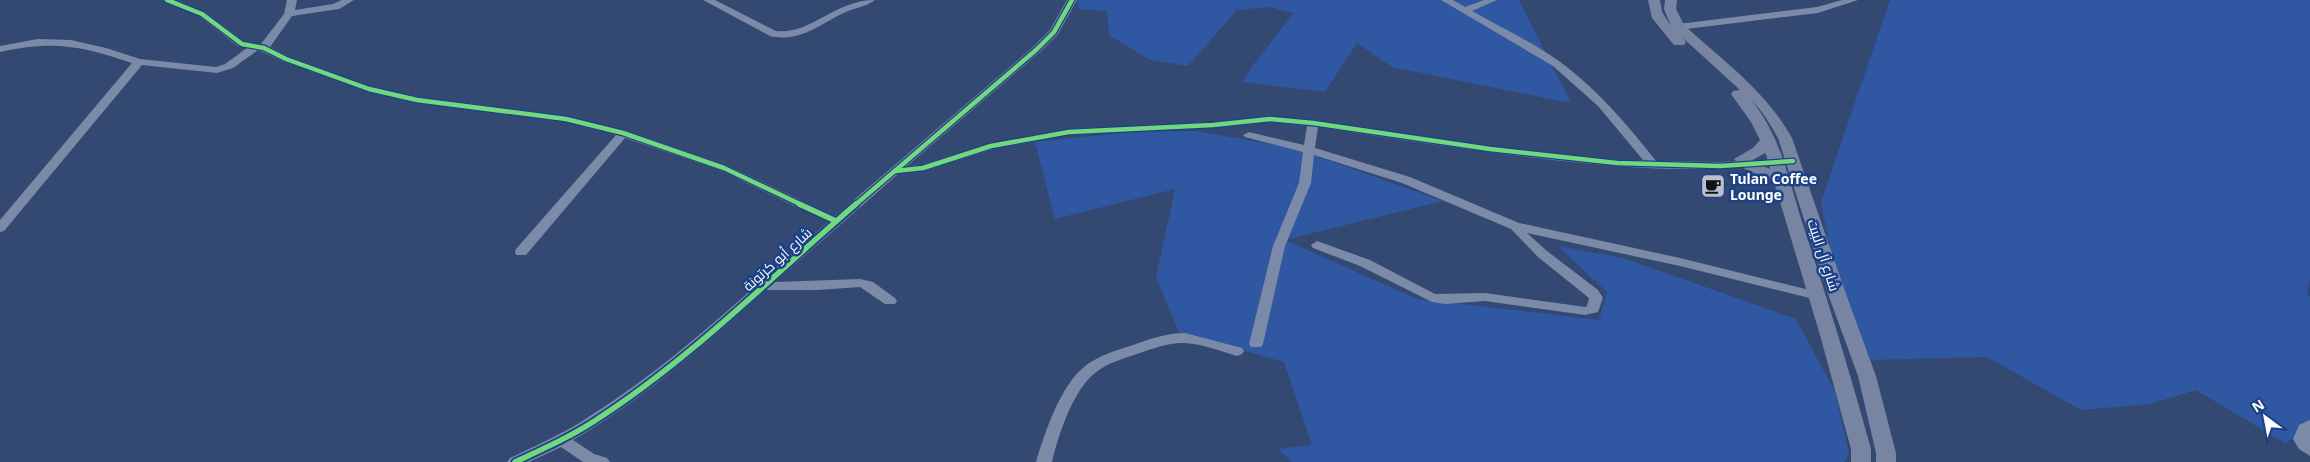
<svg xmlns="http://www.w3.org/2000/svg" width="2310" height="462" font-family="'Noto Sans',Cairo,sans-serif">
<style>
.green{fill:#2f57a2}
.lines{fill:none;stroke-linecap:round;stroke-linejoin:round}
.street{fill:#7b8aa6;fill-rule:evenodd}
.secondary{fill:#7785a2;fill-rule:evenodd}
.cycleway-far1-casing{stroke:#1b418b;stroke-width:7}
.cycleway-casing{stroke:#1b418b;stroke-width:9}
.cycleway-far1{stroke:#71d979;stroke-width:4.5}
.cycleway{stroke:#71d979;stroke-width:5.5}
.labels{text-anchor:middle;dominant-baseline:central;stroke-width:5;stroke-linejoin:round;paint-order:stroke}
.poi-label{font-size:14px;font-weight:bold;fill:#fff;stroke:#1b418b;text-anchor:start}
.street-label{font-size:14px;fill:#fff;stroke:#1b418b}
</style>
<rect width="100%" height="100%" fill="#344972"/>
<g class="green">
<polygon points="1078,0 1519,0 1571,103 1392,67 1357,43 1325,92 1242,82 1253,65 1294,13 1269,7 1237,10 1188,66 1150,60 1109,35 1107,11 1079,9"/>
<polygon points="1890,0 2310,0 2310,277 2307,294 2310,297 2310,428 2285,443 2196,390 2150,404 2081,410 1987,357 1871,360 1834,269 1821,202"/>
<polygon points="1196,131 1293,148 1443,201 1285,240 1417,299 1599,320 1607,292 1558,246 1623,258 1796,319 1835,392 1849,453 1844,462 1292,462 1278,449 1312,445 1284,362 1179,332 1156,277 1175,189 1055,219 1035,142 1134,132"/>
</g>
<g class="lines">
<g class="street">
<path d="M 162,0 L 176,0 L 205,12 L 245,42 L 261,44 L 284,14 L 287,0 L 297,0 L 295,10 L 333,4 L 342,0 L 354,0 L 339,9 L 292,16 L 270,47 L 290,57 L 372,87 L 417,97 L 566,116 L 627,131 L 728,166 L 835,216 L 1032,48 L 1050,30 L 1067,0 L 1077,0 L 1058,34 L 1040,52 L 907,166 L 922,165 L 991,143 L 1069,129 L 1213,122 L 1270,116 L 1313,120 L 1490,146 L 1617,160 L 1643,160 L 1598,106 L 1553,66 L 1441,0 L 1453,0 L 1465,7 L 1484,0 L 1497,0 L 1472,11 C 1502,28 1532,42 1559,61 C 1597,89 1627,124 1656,161 L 1720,162 L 1783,159 L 1789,162 L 1783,165 C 1727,169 1671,171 1616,166 C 1516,158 1417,142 1318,127 L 1315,148 L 1410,177 L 1519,223 L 1680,258 L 1818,292 L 1825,296 L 1818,300 L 1680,266 L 1527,233 L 1547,251 L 1598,290 L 1603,298 L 1598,312 L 1585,315 L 1485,301 L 1445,304 L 1432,302 L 1360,266 L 1313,248 L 1311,245 L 1317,241 L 1370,260 L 1435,294 L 1485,293 L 1585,307 L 1587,306 L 1589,298 L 1538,257 L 1511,229 L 1402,183 L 1314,155 L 1311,183 L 1285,246 L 1263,344 L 1261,347 L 1251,347 L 1249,344 L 1273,246 L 1299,183 L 1303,152 L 1245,137 L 1243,135 L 1249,132 L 1304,145 L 1307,126 L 1270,122 L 1213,128 L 1069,135 L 993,149 L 927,170 L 898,174 L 775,282 L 860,279 L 873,282 L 895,298 L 897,301 L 895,304 L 885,304 L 860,287 L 818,290 L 766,290 C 705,345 644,399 573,440 L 594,454 L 607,458 L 610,462 L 583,462 L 561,447 L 529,462 L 507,462 L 510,458 C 537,445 565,433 590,416 C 677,361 751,289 828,222 L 720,170 L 625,138 L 526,255 L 516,255 L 515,252 L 516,249 L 616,135 L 566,122 L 417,103 L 369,92 L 282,61 L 258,50 L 233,68 L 217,73 L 142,65 L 4,231 L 0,232 L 0,220 L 132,63 C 82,46 53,40 0,52 L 0,46 L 38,39 L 71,40 L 106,48 L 140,59 L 216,67 L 225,64 L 247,48 L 238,46 L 199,16 Z"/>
<path d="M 703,0 L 715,0 L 776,31 C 811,35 834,0 875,0 C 868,6 855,8 846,12 C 821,23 801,43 770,36 Z"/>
<polygon points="1842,0 1858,0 1818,13 1678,30 1673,27 1678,24 1817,7"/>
<path d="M 1185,333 L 1242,348 L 1244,351 L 1242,354 L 1237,356 C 1220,351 1203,344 1185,343 C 1170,342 1154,348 1140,353 C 1125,358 1107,363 1095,373 C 1073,390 1058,436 1052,462 L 1036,462 C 1044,434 1061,385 1084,367 C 1097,356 1117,350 1133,345 C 1150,339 1167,333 1185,333 Z"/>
<polygon points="2310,420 2310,456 2299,449 2293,439 2299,425"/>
</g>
<path class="secondary" d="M 1648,0 L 1660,0 L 1662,12 L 1671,26 L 1664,9 L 1665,0 L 1677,0 L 1676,9 L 1684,25 C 1722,60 1767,92 1792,138 L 1846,294 L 1876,376 L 1896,453 L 1896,462 L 1876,462 L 1876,453 L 1858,376 L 1828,294 L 1778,138 C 1770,124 1762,110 1751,100 C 1780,134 1789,180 1802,222 C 1827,297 1850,373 1871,449 L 1871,462 L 1851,462 L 1851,449 L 1820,335 L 1774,182 L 1741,167 L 1734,159 L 1753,148 L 1760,140 L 1751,122 L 1731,94 L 1733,91 L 1740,90 L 1683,38 L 1686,42 L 1684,45 L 1674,45 L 1652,18 ZM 1765,153 L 1766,154 L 1770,169 L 1751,161 Z"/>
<defs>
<g id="cycleway-far1">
<polyline points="167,0 202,14 242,44 264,48 286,59 369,89 417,100 566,119 623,133 724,168 802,205"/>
<polyline points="895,171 923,168 991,146 1069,132 1213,125 1270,119 1313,123 1490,149 1617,163 1720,166 1793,161"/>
<polyline points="855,205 1036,50 1054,32 1072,0"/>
</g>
<g id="cycleway">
<polyline points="799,204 836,221"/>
<path d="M 515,462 C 543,449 570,437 596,420 C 691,359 771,277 856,204"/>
</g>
</defs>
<use href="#cycleway-far1" class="cycleway-far1-casing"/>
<use href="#cycleway" class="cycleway-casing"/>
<use href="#cycleway-far1" class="cycleway-far1"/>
<use href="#cycleway" class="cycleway"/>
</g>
<defs>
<symbol id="cafe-square" viewBox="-11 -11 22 22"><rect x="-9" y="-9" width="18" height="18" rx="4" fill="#b8bfce" stroke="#1b418b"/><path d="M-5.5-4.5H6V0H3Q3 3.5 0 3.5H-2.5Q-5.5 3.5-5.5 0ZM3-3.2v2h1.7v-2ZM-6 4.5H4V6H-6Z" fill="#111"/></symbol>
</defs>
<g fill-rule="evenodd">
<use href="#cafe-square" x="1699" y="172" width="28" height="28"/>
</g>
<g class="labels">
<g class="poi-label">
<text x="1730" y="178">Tulan Coffee<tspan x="1730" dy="16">Lounge</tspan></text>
</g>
<g class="street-label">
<text transform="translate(1824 255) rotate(72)">شارع آل البيت</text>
<text transform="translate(777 259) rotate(-42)">شارع أبو كرتونة</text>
</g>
</g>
<g transform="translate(2265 417) rotate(328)" stroke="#1b418b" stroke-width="4" paint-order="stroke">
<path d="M0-4L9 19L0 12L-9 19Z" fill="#ffffff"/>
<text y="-8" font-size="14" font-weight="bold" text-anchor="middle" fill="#ffffff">N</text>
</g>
</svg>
